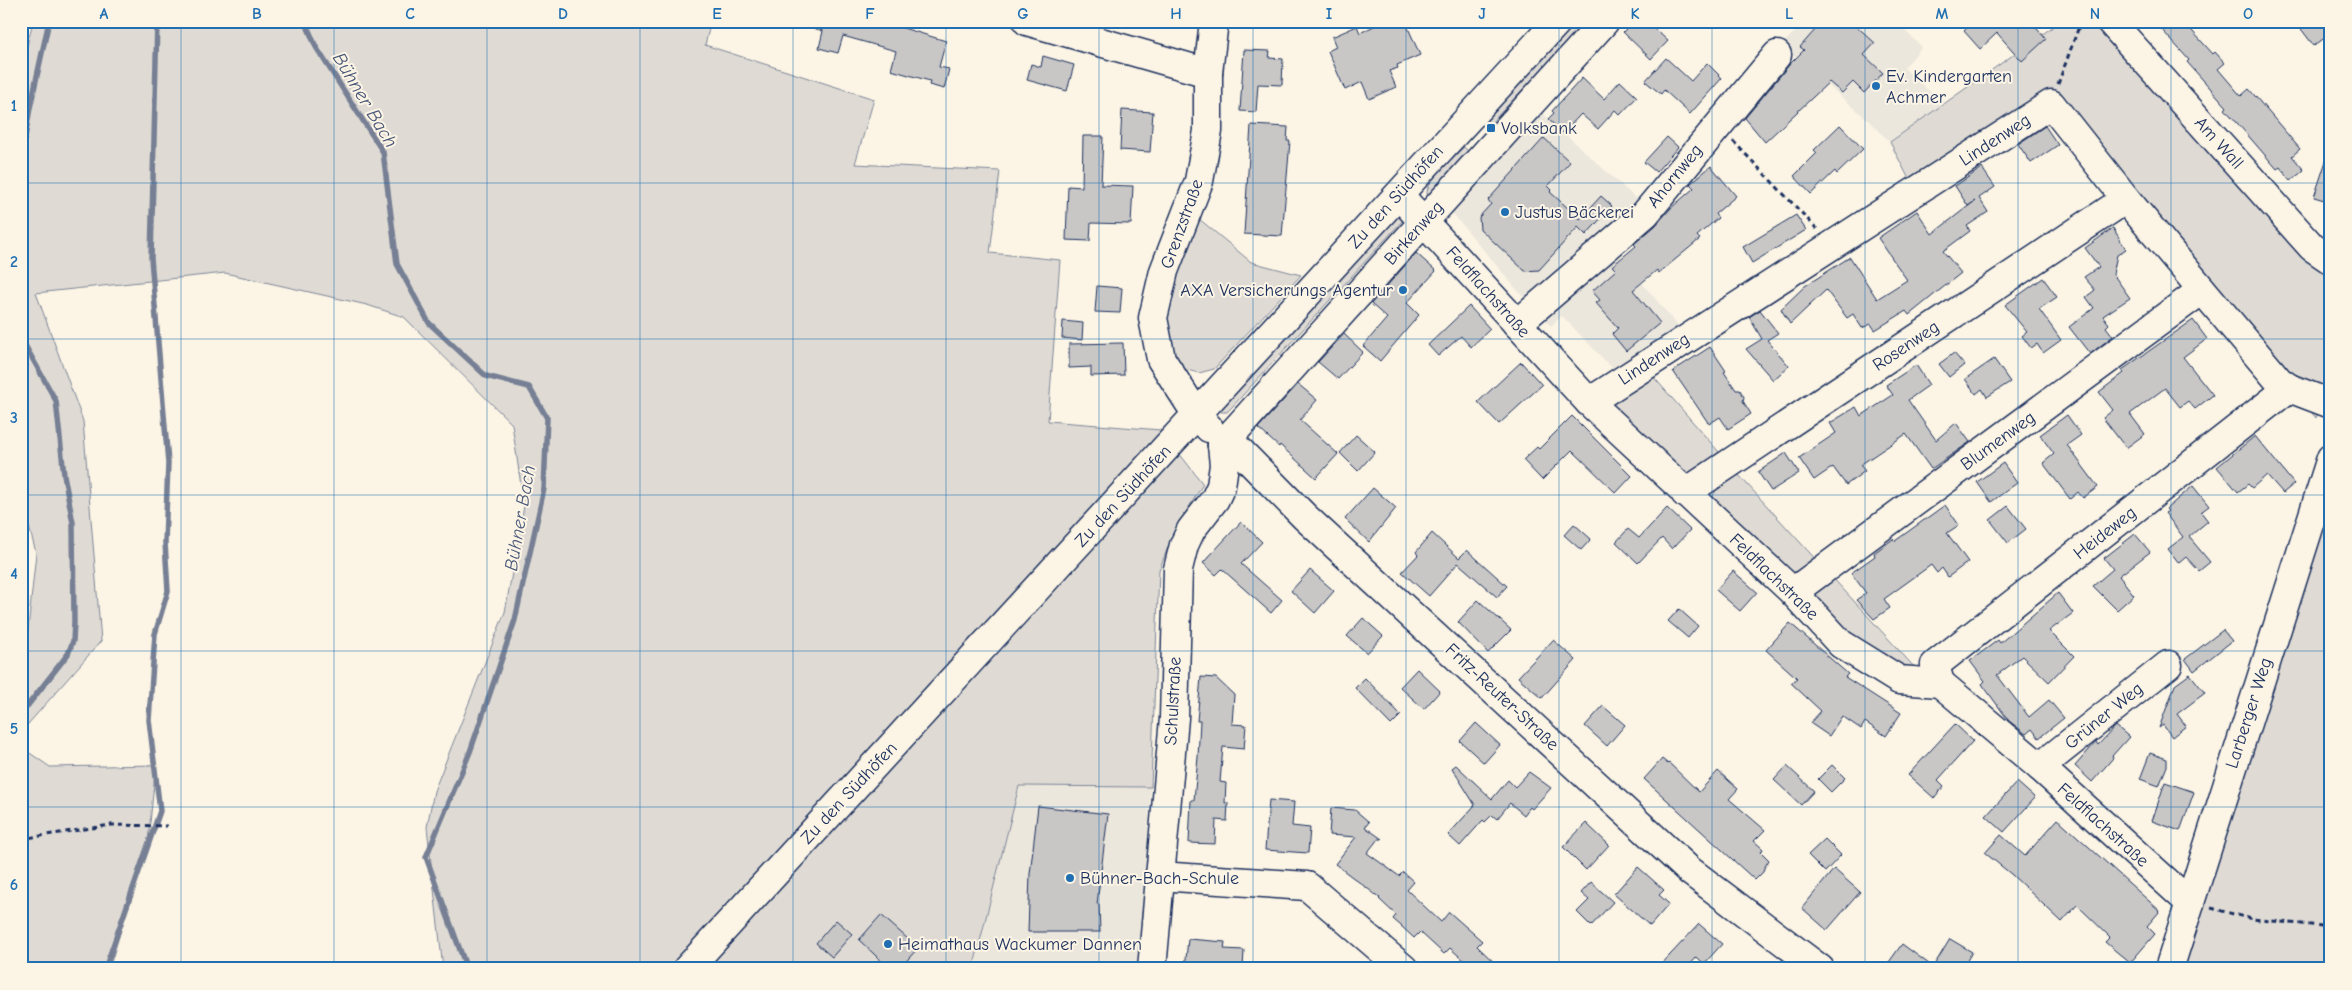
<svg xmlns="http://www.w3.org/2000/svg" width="2352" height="990" font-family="'Comic Neue',sans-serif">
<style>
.built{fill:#ece7dc}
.green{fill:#dfdbd4;stroke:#7d8599}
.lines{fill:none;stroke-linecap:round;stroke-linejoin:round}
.stream{stroke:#767f94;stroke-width:5.5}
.building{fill:#c8c7c6;stroke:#1b2f5e}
.minor-casing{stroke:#1b2f5e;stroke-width:31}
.path{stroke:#1b2f5e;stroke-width:3;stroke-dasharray:5 4;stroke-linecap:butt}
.minor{stroke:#fcf5e5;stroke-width:28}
.grid{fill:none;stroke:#1f6fb2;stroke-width:1;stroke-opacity:0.55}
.poi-dot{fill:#1f6fb2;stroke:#fcf5e5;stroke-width:2}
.labels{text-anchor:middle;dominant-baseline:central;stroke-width:4;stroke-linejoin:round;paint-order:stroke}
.poi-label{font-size:18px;fill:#1b2f5e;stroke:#fcf5e5;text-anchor:start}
.street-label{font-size:18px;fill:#1b2f5e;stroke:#fcf5e5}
.water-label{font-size:19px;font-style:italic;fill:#485779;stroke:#fcf5e5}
.neatline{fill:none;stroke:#1f6fb2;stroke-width:2}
.grid-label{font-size:16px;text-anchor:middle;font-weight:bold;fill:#1f6fb2}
</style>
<rect width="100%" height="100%" fill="#fcf5e5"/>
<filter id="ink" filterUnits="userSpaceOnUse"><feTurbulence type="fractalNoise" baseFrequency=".02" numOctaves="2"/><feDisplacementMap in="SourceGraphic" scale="10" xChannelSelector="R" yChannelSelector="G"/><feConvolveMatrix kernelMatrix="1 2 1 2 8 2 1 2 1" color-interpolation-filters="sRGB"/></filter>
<g filter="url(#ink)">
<g class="built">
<polygon points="1806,21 1895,21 1922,47 1904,68 1944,104 1890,142 1868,120 1781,45"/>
<polygon points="1537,108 1654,215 1614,250 1680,328 1612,368 1562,316 1551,326 1528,303 1449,209"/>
<polygon points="1019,786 1151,787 1139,969 973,969"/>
</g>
<g class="green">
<polygon points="33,21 711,21 705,45 874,99 855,164 1000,171 990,253 1060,260 1048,421 1161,430 1203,484 1174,532 1159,570 1151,787 1019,786 973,969 443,969 427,827 434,791 505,612 524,506 512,424 404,317 367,305 225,273 36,293 83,421 101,641 21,732 21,670 24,667 36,553 21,496 21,72"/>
<polygon points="1576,21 1592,21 1529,89 1526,86 1488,126 1484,123"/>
<polygon points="2061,21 2091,21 2306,251 2331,264 2331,372 2316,418 2051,97 1911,183 1890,142"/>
<path d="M 1464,147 L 1472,155 L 1432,197 L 1427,194 C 1426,179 1453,158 1464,147 Z"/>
<polygon points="1399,214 1404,219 1232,407 1227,412 1221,412 1222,406 1393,216"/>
<polygon points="1198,218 1251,262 1301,275 1214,369 1199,373 1183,369 1169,350 1163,311"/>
<polygon points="1651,374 1725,459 1687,479 1613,406 1615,395"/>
<polygon points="2331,455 2331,969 2177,969"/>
<polygon points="1736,472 1819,563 1801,574 1787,573 1717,506 1713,496 1719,484"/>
<polygon points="1831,576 1916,669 1871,653 1815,599 1817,587"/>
<polygon points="21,747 50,767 156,765 148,842 109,969 21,969"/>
</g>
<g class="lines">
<g class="stream">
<polyline points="305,21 316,47 383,152 397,264 429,323 486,376 529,387 547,418 544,489 515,620 470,752 426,857 467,969"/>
<polyline points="21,160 30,108 49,21"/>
<polyline points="21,338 56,401 64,475 73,523 74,622 73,641 68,654 21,714"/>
<polyline points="105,969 160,811 149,720 155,634 168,591 165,543 168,463 151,258 157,21"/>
</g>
</g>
<g class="building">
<polygon points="807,21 880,21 946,41 939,67 949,69 944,89 929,85 930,81 891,70 896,51 843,36 838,53 819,48 823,31 806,26"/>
<polygon points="1384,21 1405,21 1420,55 1397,65 1398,68 1389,71 1396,87 1369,99 1362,82 1345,90 1328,51 1336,47 1332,37 1357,26 1360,33"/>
<polygon points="1634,21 1646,21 1668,41 1651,59 1623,32"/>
<polygon points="1823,21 1851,21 1875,43 1864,55 1883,73 1864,93 1853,82 1842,93 1829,82 1765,142 1745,118 1790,64 1804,50 1800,47"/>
<polygon points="1974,21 2030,21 2046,39 2022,61 1997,33 1980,49 1964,31"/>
<polygon points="2154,21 2183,21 2213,54 2215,52 2225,63 2218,69 2241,96 2249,89 2300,149 2292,156 2304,170 2291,181 2280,167 2277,169 2225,109 2227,107 2187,62 2189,60"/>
<polygon points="2295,21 2331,21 2331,33 2314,46"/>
<polygon points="1244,50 1270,51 1269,58 1283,59 1282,85 1258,84 1256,112 1240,111"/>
<polygon points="1043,56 1074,65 1067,91 1027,80 1031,64 1041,67"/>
<polygon points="1666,58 1691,81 1707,63 1722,78 1690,114 1664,90 1661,94 1645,81"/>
<polygon points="1582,78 1604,99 1620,81 1637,97 1620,115 1615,110 1598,129 1581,114 1563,133 1548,119 1554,113 1552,111"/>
<polygon points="1122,110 1153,112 1150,152 1120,150"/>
<polygon points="1251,125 1288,127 1287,141 1290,141 1282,236 1244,234"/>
<polygon points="1840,125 1863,149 1837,174 1835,171 1811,194 1794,176 1817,153 1814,150"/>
<polygon points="2045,126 2058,145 2031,163 2018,144"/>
<polygon points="1083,136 1103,136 1101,185 1133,186 1131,224 1091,223 1090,241 1066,240 1068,186 1082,187"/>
<polygon points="1667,137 1678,147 1656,172 1644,162"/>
<polygon points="1544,138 1570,162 1548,186 1552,190 1550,192 1580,219 1601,196 1612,206 1586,235 1578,227 1539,270 1525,271 1480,229 1479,217 1491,204 1488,200"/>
<polygon points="2328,155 2331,155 2331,202 2314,197"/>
<polygon points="1711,166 1736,196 1715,214 1718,218 1697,236 1700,239 1659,273 1657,270 1633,290 1660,323 1626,351 1612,334 1618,328 1596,303 1600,300 1592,291 1616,270 1612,266 1636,246 1634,244 1655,226 1671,208 1694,188 1690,184"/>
<polygon points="1982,168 1995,187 1979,198 1988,212 1967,226 1970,231 1943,251 1961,273 1909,315 1906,311 1875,330 1871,324 1862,328 1853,314 1847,318 1826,290 1790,324 1781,309 1805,286 1850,257 1877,299 1907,280 1878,238 1917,211 1932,234 1975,201 1968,206 1955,186"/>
<polygon points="1796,215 1806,230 1752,263 1743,247"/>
<polygon points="2113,228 2126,249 2117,255 2113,274 2130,298 2103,316 2109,324 2106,327 2113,336 2090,354 2069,327 2094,308 2086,297 2095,290 2084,277 2099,267 2085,248"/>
<polygon points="1416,253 1436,271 1407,303 1419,315 1380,361 1363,346 1387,318 1371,304"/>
<polygon points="2043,278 2057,297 2039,309 2061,340 2043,353 2037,344 2031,348 2022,336 2027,332 2005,305"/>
<polygon points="1097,286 1122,288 1120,313 1095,312"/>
<polygon points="1469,306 1490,329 1471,347 1461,336 1438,356 1428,345"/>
<polygon points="1760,310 1778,333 1767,340 1789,366 1773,380 1746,349 1762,339 1749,317"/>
<polygon points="2193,320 2207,339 2183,357 2213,395 2195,409 2188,401 2180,407 2165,388 2130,414 2145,434 2126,448 2103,418 2113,410 2099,392 2124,373 2122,370"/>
<polygon points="1063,321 1083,323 1082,340 1062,338"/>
<polygon points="1344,334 1363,352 1338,379 1318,362"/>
<polygon points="1123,343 1124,375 1091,376 1091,367 1069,368 1069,344"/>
<polygon points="1710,347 1726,371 1724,372 1736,390 1740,390 1744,397 1743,401 1751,414 1728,429 1720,417 1709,424 1673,371"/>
<polygon points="1954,353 1964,365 1949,377 1939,364"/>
<polygon points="1994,359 2010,382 1987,397 1982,389 1976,394 1965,379"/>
<polygon points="1521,362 1542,385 1499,424 1478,402"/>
<polygon points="1916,365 1929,385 1908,400 1936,440 1956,423 1970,442 1931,469 1906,434 1860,465 1865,471 1846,485 1833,467 1814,480 1799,458 1836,433 1830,423 1856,407 1861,416 1893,395 1886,385"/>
<polygon points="1298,384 1317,400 1300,420 1338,454 1316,478 1280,445 1279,447 1258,428"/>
<polygon points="2067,415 2081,435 2067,445 2098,487 2083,498 2078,492 2070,499 2043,463 2054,454 2040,435"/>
<polygon points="1572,416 1632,476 1616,493 1572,450 1542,480 1523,460 1537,447 1539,449"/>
<polygon points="1356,435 1375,452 1358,471 1340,453"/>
<polygon points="2255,436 2294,484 2283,493 2267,475 2252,488 2248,484 2238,492 2217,467"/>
<polygon points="1786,453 1799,473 1771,491 1758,472"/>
<polygon points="2003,463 2017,483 1991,502 1977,482"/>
<polygon points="2193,486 2209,506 2201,512 2208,521 2189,537 2210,562 2199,571 2186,557 2179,563 2168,549 2183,537 2165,513 2168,511 2166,509"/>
<polygon points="1373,488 1396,508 1369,542 1345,519"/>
<polygon points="1945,505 1959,525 1947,533 1968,562 1948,577 1942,568 1937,573 1931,565 1884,599 1890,608 1874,619 1856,600 1866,593 1851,573 1875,556 1874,553 1893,539 1895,541"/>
<polygon points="2008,506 2026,529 2008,543 1990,520"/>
<polygon points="1667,508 1690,530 1672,549 1662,538 1638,563 1616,542 1628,529 1639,538"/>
<polygon points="1241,522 1262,542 1241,564 1282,600 1271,613 1222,569 1216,575 1203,563"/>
<polygon points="1574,524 1591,539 1581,550 1564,535"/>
<polygon points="1432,533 1459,558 1467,550 1507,586 1497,597 1458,563 1429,596 1402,572 1418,555 1416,552"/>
<polygon points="2135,534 2150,552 2119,576 2134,595 2117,610 2093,586 2113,569 2104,558"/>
<polygon points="1310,570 1334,591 1315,613 1291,591"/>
<polygon points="1733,571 1757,592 1740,611 1716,590"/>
<polygon points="2058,593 2073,613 2049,631 2074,656 2049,682 2022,656 1997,675 2029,717 2049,700 2064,718 2039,738 2032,729 2026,734 2009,721 1982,684 1985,681 1970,661 1998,640 2000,643"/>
<polygon points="1478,600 1511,630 1488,653 1458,622"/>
<polygon points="1679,609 1698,626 1688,638 1668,621"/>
<polygon points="1363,618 1383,636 1367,653 1347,636"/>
<polygon points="1790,623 1848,674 1845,677 1901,713 1886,736 1865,722 1861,729 1842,716 1829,736 1810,723 1821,711 1791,683 1797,678 1766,650"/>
<polygon points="2223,630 2232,641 2194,671 2185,659"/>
<polygon points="1553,640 1576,660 1542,698 1518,677"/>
<polygon points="1417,669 1440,691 1424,709 1400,687"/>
<polygon points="2190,674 2205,693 2177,714 2186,726 2172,737 2163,725 2159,728 2175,685"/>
<polygon points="1201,677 1216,678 1234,695 1232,724 1246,725 1244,749 1223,747 1220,782 1226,783 1225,803 1228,803 1227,821 1216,820 1215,844 1189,843 1191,800 1194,800 1198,757 1200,721 1197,721"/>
<polygon points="1365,678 1401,715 1391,725 1355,688"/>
<polygon points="1603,706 1625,725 1607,746 1585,726"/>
<polygon points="1476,723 1500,745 1484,763 1460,741"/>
<polygon points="1955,724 1973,741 1938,780 1944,786 1934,798 1908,775"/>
<polygon points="2116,726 2129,737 2112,756 2113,758 2092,782 2075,766 2096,742 2098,745"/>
<polygon points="2150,753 2167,759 2167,766 2159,786 2140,779"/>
<polygon points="1662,759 1668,764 1669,763 1699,792 1718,771 1738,789 1729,799 1765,830 1754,841 1763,849 1761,852 1769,860 1764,868 1763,872 1755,880 1644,779"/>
<polygon points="1456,765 1492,799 1508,780 1515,787 1529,772 1551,788 1532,809 1530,807 1524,815 1510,803 1497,819 1492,815 1485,822 1483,820 1460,846 1448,835 1475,805 1452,768"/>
<polygon points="1832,765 1845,778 1831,792 1818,779"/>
<polygon points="1787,766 1814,791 1801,805 1774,780"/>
<polygon points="2017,782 2035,798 2004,832 1986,816"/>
<polygon points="2165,782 2194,792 2180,831 2152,821"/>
<polygon points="1269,800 1294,802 1292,826 1310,828 1308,853 1265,850"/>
<polygon points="1038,806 1108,814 1097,904 1099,904 1100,932 1028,932 1030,874"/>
<polygon points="1331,808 1355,810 1369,822 1365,827 1382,839 1378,839 1367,853 1399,876 1403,872 1414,882 1407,890 1441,922 1449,912 1482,941 1477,946 1501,969 1474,969 1450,948 1444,954 1420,932 1414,938 1400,925 1393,919 1396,915 1379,899 1380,898 1335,864 1356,837 1329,835"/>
<polygon points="2058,819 2160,911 2147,926 2155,934 2130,963 2105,942 2110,937 2077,905 2062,922 2011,874 1985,853 2001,835 2025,856"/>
<polygon points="1586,823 1609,845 1586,870 1563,847"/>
<polygon points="1825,839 1841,855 1825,872 1808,855"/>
<polygon points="1638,867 1664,890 1659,895 1669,904 1650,926 1614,894"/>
<polygon points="1834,869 1860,892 1827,930 1802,908"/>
<polygon points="1591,882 1613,902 1591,926 1577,912 1589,900 1581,893"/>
<polygon points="881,915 918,948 899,969 890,969 859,940"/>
<polygon points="836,920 852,934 832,957 816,943"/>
<polygon points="1699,924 1722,944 1704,964 1697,957 1686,969 1657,969"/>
<polygon points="1188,939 1225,942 1224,949 1244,950 1243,969 1185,969"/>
<polygon points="1950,939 1972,952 1962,969 1884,969 1902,944 1933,967"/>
</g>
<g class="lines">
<defs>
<g id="minor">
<polyline points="1027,21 1208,73"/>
<polyline points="2110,21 2312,247 2331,260"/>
<polyline points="1399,195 1589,402 1793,592 1841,644 1899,680 1940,683 2040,767 2190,903"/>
<polyline points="1517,324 1645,214 1777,55"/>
<polyline points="1589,402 2051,104 2126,199 2279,381 2289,388 2331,404"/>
<polyline points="1209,428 1197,415 1161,359 1153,318 1164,271 1199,181 1208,131 1208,73 1214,21"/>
<polyline points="1222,445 1233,444 1305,517 1690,871 1820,969"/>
<polyline points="1222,445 1605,21"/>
<polyline points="1685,493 2126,199"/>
<polyline points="1793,592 2202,290"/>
<polyline points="1940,683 1935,665 2289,388"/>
<polyline points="2040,767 2168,665"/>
<polyline points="1159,876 1307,886 1404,969"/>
<polyline points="687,969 1558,21"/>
<polyline points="1152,969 1174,718 1178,569 1184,545 1191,530 1215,499 1221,486 1224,465 1222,445"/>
<polyline points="2169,969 2331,458"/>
</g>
</defs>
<use href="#minor" class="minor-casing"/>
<g class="path">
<polyline points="2058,84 2081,21"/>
<polyline points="1733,141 1817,229"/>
<polyline points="21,839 111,825 167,826"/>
<polyline points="2211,908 2252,919 2331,927"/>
</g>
<use href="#minor" class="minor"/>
</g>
</g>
<path class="grid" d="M 181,21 L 181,969M 334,21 L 334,969M 487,21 L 487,969M 640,21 L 640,969M 793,21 L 793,969M 946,21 L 946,969M 1099,21 L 1099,969M 1253,21 L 1253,969M 1406,21 L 1406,969M 1559,21 L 1559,969M 1712,21 L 1712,969M 1865,21 L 1865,969M 2018,21 L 2018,969M 2171,21 L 2171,969M 21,183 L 2331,183M 21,339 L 2331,339M 21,495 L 2331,495M 21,651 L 2331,651M 21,807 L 2331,807"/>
<g class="poi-dot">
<circle cx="1876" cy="86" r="5"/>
<rect x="1486" y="123" width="10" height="10" rx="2.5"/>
<circle cx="1505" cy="212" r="5"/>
<circle cx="1403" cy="290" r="5"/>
<circle cx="1070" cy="878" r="5"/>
<circle cx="888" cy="944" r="5"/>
</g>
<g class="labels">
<g class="poi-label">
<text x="1886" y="76">Ev. Kindergarten<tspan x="1886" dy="21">Achmer</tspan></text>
<text x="1501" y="128">Volksbank</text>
<text x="1515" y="212">Justus Bäckerei</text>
<text x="1393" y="290" text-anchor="end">AXA Versicherungs Agentur</text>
<text x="1080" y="878">Bühner-Bach-Schule</text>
<text x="898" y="944">Heimathaus Wackumer Dannen</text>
</g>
<g class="street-label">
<text transform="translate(1995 140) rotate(-33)">Lindenweg</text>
<text transform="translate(2219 143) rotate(48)">Am Wall</text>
<text transform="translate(1675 176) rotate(-51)">Ahornweg</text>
<text transform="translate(1396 197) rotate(-48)">Zu den Südhöfen</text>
<text transform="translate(1182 224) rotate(-70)">Grenzstraße</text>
<text transform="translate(1414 233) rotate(-48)">Birkenweg</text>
<text transform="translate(1488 292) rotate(48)">Feldflachstraße</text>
<text transform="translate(1906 346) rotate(-34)">Rosenweg</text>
<text transform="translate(1654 359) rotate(-33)">Lindenweg</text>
<text transform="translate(1998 441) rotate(-36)">Blumenweg</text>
<text transform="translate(1123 496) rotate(-47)">Zu den Südhöfen</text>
<text transform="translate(2105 533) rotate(-38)">Heideweg</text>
<text transform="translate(1774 577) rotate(44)">Feldflachstraße</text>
<text transform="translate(1502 697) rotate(43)">Fritz-Reuter-Straße</text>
<text transform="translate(1173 701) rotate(-87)">Schulstraße</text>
<text transform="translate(2249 713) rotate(-72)">Larberger Weg</text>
<text transform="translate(2104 716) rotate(-39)">Grüner Weg</text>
<text transform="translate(849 793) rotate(-47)">Zu den Südhöfen</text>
<text transform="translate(2103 825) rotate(42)">Feldflachstraße</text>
</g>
<g class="water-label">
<text transform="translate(365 100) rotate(59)">Bühner Bach</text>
<text transform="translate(520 518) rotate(-80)">Bühner Bach</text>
</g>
</g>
<rect width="2352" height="990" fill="none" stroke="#fcf5e5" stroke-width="55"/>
<rect x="28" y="28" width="2296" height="934" class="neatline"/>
<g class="grid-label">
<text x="104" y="19">A</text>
<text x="257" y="19">B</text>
<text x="410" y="19">C</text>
<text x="563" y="19">D</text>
<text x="717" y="19">E</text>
<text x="870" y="19">F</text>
<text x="1023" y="19">G</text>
<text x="1176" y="19">H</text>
<text x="1329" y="19">I</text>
<text x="1482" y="19">J</text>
<text x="1635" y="19">K</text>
<text x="1789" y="19">L</text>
<text x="1942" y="19">M</text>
<text x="2095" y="19">N</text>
<text x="2248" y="19">O</text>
<text x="14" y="111">1</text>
<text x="14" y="267">2</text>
<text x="14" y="423">3</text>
<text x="14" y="579">4</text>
<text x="14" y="734">5</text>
<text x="14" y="890">6</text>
</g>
</svg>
